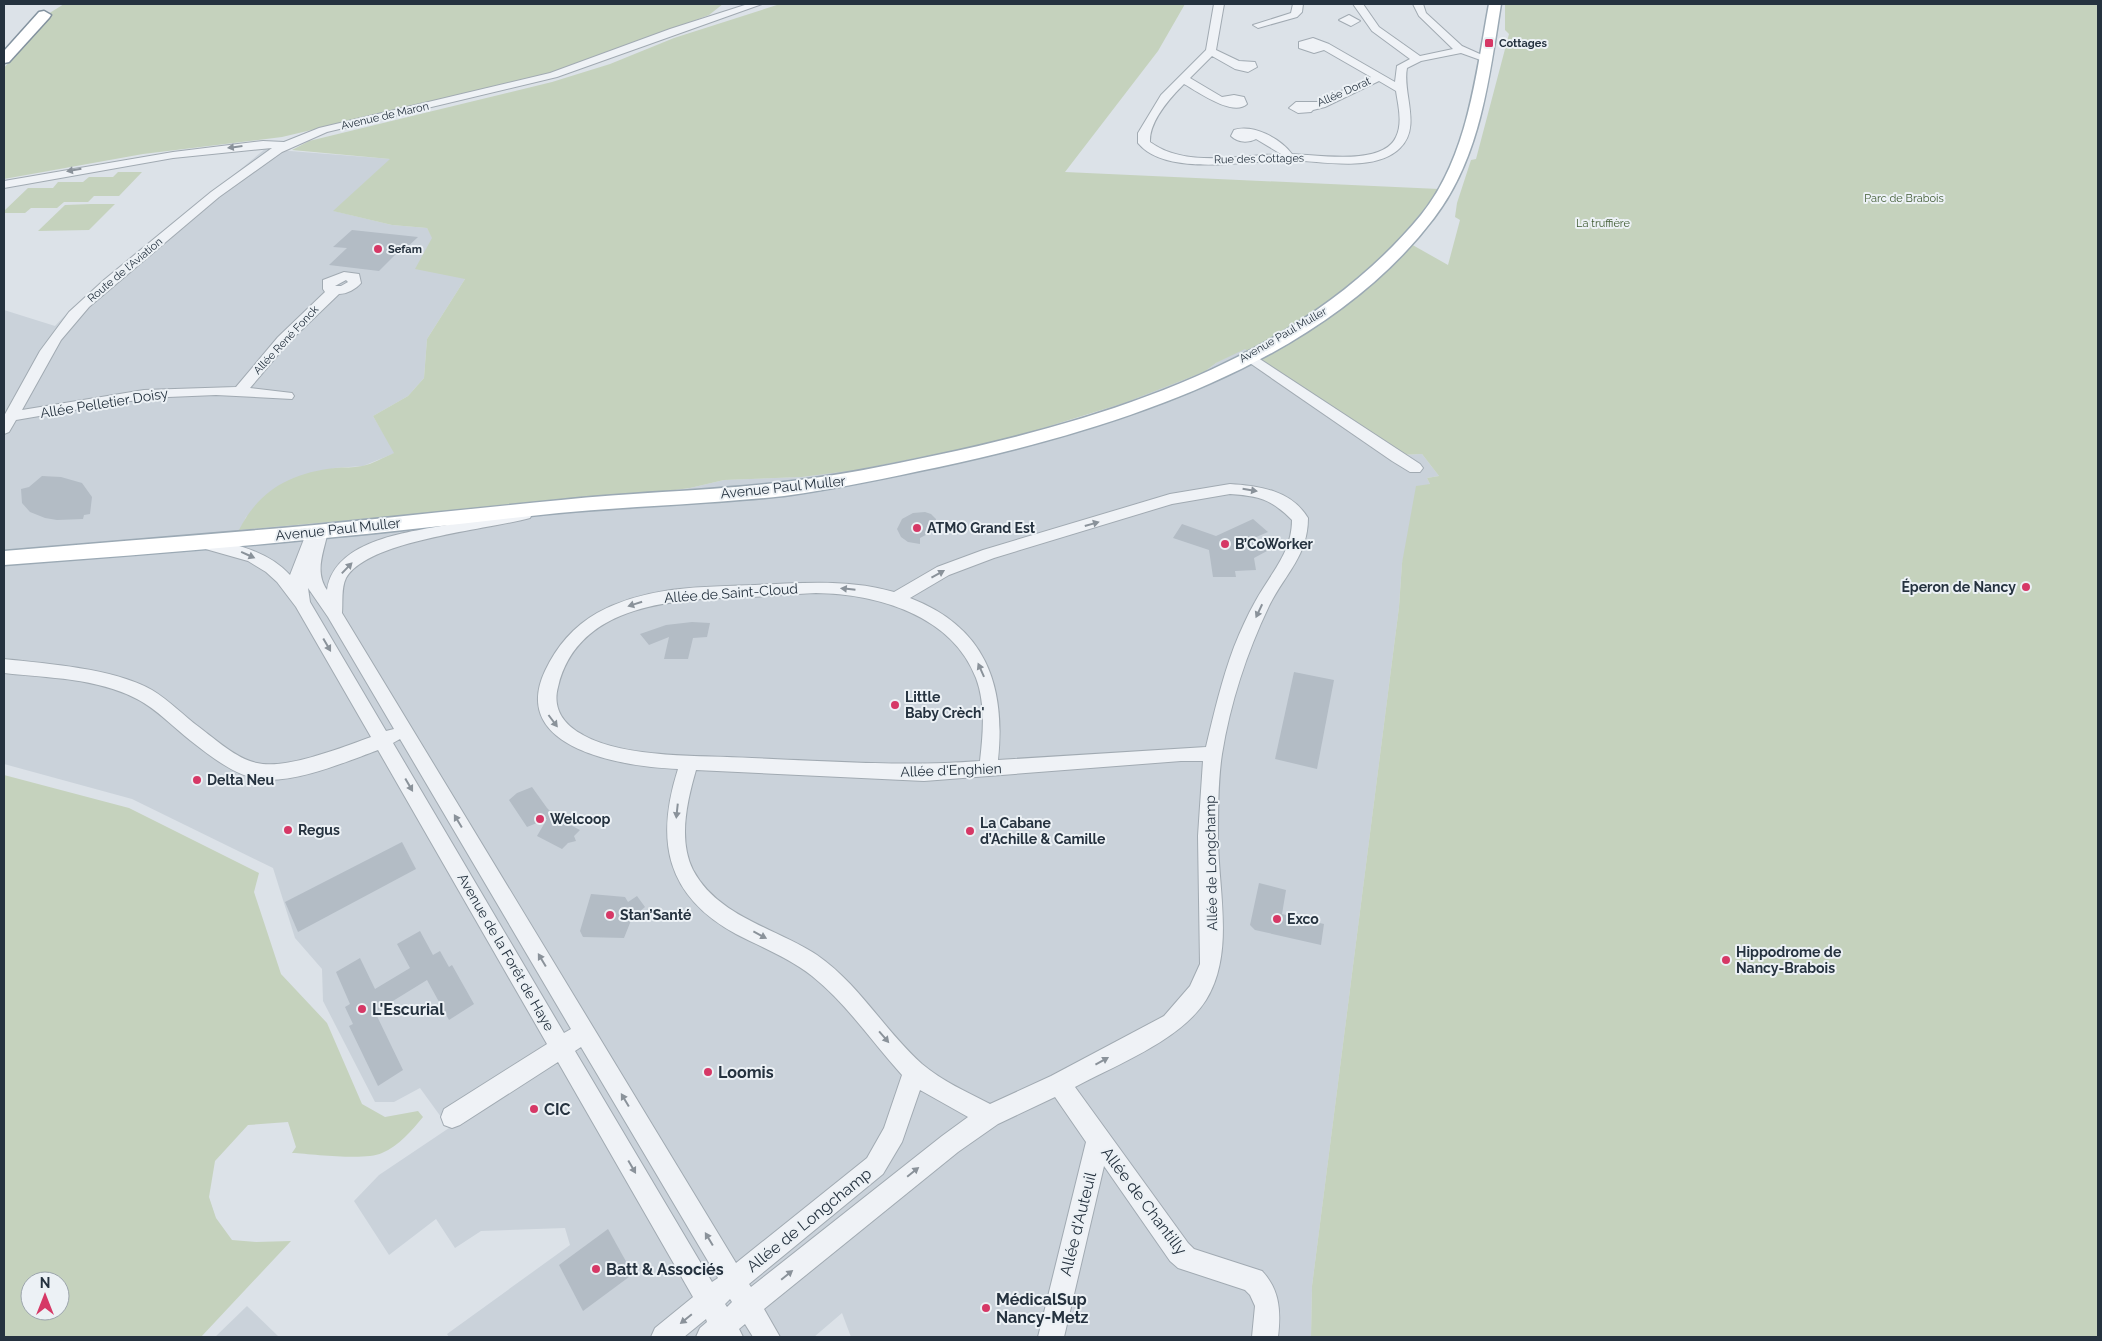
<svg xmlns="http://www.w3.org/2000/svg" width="2102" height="1341" font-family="Raleway,sans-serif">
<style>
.built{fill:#cad2da}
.green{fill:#c5d2bd;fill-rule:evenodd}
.building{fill:#b3bcc5}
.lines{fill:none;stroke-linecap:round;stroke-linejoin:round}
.minor-casing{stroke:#a1aab2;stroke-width:2}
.major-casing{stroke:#9ba9b4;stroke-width:3}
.highway-casing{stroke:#83929f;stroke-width:3}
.minor{fill:#eff2f6;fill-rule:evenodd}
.major{fill:#fff;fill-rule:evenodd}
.highway{fill:#fff;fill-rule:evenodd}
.oneway{fill:#8a929a}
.poi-dot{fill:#d63866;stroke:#ecf1f5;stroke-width:2}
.labels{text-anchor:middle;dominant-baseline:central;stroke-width:4;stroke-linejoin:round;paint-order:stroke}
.far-poi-label{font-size:11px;font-weight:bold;fill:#25323f;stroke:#ecf1f5;text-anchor:start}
.far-street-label{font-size:11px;fill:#25323f;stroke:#ecf1f5}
.far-park-label{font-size:11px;fill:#3f5b32;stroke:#ecf1f5}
.street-label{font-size:14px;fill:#25323f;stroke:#ecf1f5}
.poi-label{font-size:14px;font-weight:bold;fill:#25323f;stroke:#ecf1f5;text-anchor:start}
.near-poi-label{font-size:16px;font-weight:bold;fill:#25323f;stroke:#ecf1f5;text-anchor:start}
.near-street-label{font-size:16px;fill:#25323f;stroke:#ecf1f5}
</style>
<rect width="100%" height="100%" fill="#dce2e8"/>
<g class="built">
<polygon points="265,149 391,159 334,211 392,225 427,228 432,237 465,279 427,339 424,378 408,396 373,416 395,453 363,466 334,468 246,517 240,530 653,493 690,488 724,480 802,477 904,462 1077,419 1204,372 1216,363 1245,348 1400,455 1422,454 1439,476 1427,478 1430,484 1402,563 1399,607 1312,1286 1311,1337 851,1337 842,1313 814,1337 449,1337 447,1334 570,1245 565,1228 481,1231 455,1248 436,1219 389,1255 354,1201 379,1175 449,1128 420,1088 394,1102 375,1102 323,1001 322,969 295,938 273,868 132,799 4,764 4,310 55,326 72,308"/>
<polygon points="247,1306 279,1337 215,1337"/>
</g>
<g class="green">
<polygon points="64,4 723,4 709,15 570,67 540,76 282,137 143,154 4,179 4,68 48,14"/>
<path d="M 780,4 L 1185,4 L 1158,51 L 1065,172 L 1439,189 L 1402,239 L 1448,265 L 1460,220 L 1455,217 L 1457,203 L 1471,160 L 1476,159 L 1509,34 L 1505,30 L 1505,4 L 2098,4 L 2098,1337 L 1311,1337 L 1312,1286 L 1399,607 L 1402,563 L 1416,486 L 1430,484 L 1427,478 L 1439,476 L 1422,454 L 1400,455 L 1245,349 L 1216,363 L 1204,372 L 1124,403 L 998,442 L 856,470 L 802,477 L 724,480 L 690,488 L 653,493 L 239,530 C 259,490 291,473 335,468 C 344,467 353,468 362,466 C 373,464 384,457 394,453 L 373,416 L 408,396 L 424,378 L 427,339 L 465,279 L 415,269 L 432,238 L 427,228 L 392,225 L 333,211 L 390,159 L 292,150 L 309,141 L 552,82 L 610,64 L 674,38 Z"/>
<polygon points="118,172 142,172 119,196 94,196 88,202 64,202 57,208 31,208 25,213 4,213 4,211 28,188 53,188 58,182 83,182 89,177 113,177"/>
<polygon points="91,204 115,204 89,230 38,231 65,205"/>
<path d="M 4,775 L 129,808 L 259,873 L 254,892 L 281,974 L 327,1023 L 362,1104 L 385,1117 L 418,1111 L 423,1117 C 412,1130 399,1146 382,1153 C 365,1161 313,1154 292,1153 L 296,1147 L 288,1122 L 248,1125 L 215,1161 L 209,1197 L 216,1218 L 232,1240 L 256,1242 L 291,1241 L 201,1337 L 4,1337 ZM 30,1281 L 60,1281 L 60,1311 L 30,1311 Z"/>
</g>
<g class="building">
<polygon points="352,230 418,237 400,254 396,254 379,271 329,265 347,248 333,247"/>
<polygon points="42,476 61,477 82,483 92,497 90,514 84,515 83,519 57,520 45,518 30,512 22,503 21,489 29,487"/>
<polygon points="925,512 931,514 936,519 935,530 920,538 920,544 908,542 901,537 897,529 902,519 913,513"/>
<polygon points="1253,519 1268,532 1254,538 1267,551 1254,558 1256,570 1235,571 1236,577 1213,577 1209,550 1173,538 1182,524 1216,536"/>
<polygon points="692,622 710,623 707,637 693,638 688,659 664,659 669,637 649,645 640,634 666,625"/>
<polygon points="1294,672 1334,680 1317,769 1275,759"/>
<polygon points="532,787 547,808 557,818 580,830 574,836 576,841 568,843 562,849 537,836 547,819 527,827 509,800 517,793"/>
<polygon points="402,842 416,869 298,932 285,902"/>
<polygon points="1259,883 1286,890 1282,914 1324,924 1321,945 1255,930 1250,925"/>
<polygon points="591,894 625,897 628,902 637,896 645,907 632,918 624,938 583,937 580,931"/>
<polygon points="420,931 433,955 440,951 449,967 452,965 474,1004 449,1020 427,980 375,1012 403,1070 378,1086 349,1026 353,1024 345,1007 350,1004 336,972 360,958 375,989 410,968 397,944"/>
<polygon points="608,1229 633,1274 583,1311 559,1265"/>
</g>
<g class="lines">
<defs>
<g id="minor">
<path d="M 748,4 L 762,4 L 557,77 L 327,132 L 282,152 L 219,197 L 89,307 L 61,340 L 22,410 L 144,390 L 236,387 L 278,337 L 325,292 L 323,289 L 323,280 L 344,272 L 359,274 L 361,283 C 356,289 347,294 339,294 L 288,343 L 250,388 L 292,393 L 294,396 L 292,399 L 216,395 L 168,397 L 121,402 L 16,420 L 9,432 L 4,434 L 4,416 L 40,351 L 69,312 L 104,280 L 211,192 L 272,148 L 173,158 L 4,188 L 4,181 L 173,152 L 263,141 L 284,142 L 319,128 L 550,73 L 670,29 ZM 346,280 L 348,282 L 341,286 L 335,286 Z"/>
<path d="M 1214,4 L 1224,4 L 1216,50 L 1239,61 L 1255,62 L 1257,67 L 1248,72 L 1235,69 L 1212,56 L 1190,78 L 1222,97 L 1234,95 L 1244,97 L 1247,104 C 1233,117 1198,92 1184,84 C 1170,98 1149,121 1150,142 C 1185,168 1240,155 1281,154 L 1256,139 C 1248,143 1238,143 1231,136 L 1234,130 C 1253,124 1280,138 1292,154 C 1318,155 1383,166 1396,137 C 1403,123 1398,105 1396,91 L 1379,81 L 1325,107 L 1313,110 L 1311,112 L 1298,113 L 1289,108 L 1296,102 L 1318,102 L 1371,77 L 1324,50 L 1314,53 L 1299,48 L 1299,42 L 1313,38 L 1329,44 L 1395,82 L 1397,66 L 1410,59 L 1372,31 L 1353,4 L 1363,4 L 1379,27 L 1420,56 L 1453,49 L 1419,16 L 1413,4 L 1423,4 L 1426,13 L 1462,46 L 1491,59 L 1486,62 L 1461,53 L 1421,61 L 1407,68 C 1402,93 1422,127 1400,148 C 1375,173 1321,161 1289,160 C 1250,160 1167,178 1138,143 L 1138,133 L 1161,95 L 1206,50 Z"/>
<polygon points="1293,4 1303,4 1302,12 1297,17 1258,28 1253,25 1291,13"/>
<polygon points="1349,15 1360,21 1351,26 1339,20"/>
<polygon points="1249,352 1420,464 1423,468 1420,472 1410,472 1392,461 1244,359 1242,356 1244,353"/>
<path d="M 1230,484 C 1259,486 1291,490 1308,518 C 1308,556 1285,574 1269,606 C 1247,652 1230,704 1222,754 C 1218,780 1218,810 1218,837 C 1218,890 1235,953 1206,1000 C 1181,1040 1116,1065 1075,1087 L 1188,1243 L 1194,1249 L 1262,1271 C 1280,1290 1281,1312 1278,1337 L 1252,1337 L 1255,1306 L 1250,1295 L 1245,1290 L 1178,1268 L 1170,1261 L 1104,1166 L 1064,1337 L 1038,1337 L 1086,1142 L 1055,1097 L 998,1124 L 958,1152 L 764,1309 L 780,1337 L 753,1337 L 745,1324 L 739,1329 L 743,1337 L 696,1337 L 700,1328 L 707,1322 L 706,1319 L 684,1337 L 651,1337 L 655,1328 L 693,1297 L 558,1062 L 460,1125 L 452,1128 L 444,1125 L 441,1117 L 444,1109 L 547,1044 L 378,750 C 346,762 291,785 257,779 C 233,774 210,756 191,741 C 174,728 157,709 137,699 C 97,678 48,678 4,673 L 4,659 C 48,664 113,668 152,690 C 169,700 184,716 199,727 C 216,740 237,759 257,763 C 285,770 344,747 371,737 L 296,607 L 277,582 L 266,572 L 248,561 L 195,546 L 193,542 L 195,538 L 201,536 C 233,544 267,550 290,575 L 304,539 L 311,538 L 314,527 L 326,527 L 328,531 C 324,552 314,571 327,590 C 335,538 412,532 452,524 C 476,520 500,514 524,509 L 530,510 L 532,514 L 530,518 C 486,530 368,540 346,578 C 341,588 343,602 342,613 L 736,1263 L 867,1158 L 884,1128 L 902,1075 C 872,1042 847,1004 812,976 C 789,958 761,947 736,934 C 666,896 655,841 678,769 C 626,767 508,750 545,671 C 556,647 574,626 597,613 C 646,586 701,587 755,585 C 803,583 848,579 894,592 L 937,567 L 983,550 L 1170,494 ZM 1230,494 C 1259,496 1271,499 1292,520 C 1292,553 1270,574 1255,602 C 1247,616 1240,632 1234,647 C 1222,679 1214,713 1206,747 L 998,760 C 1006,684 985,627 910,598 L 949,575 L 994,558 L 1172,504 ZM 308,588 L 328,617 L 394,729 L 386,731 L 310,602 ZM 816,593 C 877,594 952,615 976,678 C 986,705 983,734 980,761 C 903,767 828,761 752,758 C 703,755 626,759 583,735 C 564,725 552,709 558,687 C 578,602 678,599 748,597 C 771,596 793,594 816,593 ZM 400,739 L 571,1029 L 564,1033 L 393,743 ZM 1181,761 L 1203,761 L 1198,836 L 1200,964 L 1190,986 L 1164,1016 L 1051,1076 L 990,1104 C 967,1092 942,1081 922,1064 C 884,1030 859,984 817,955 C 776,928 718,917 693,870 C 678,840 687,801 696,770 L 924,781 ZM 581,1047 L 718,1278 L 712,1282 L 575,1051 ZM 920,1090 L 968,1117 L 942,1136 L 751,1287 L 749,1284 L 883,1174 L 902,1142 ZM 730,1299 L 732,1302 L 727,1307 L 725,1304 Z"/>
</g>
<path id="major" d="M 1489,4 L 1501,4 C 1489,77 1481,157 1434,218 C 1323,365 1112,430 939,467 C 887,478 836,489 784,496 C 709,504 634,506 559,513 C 481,521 403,531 325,538 C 218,549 111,557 4,565 L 4,551 C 104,542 204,535 304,526 C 390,518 475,508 561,500 C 635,492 710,491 784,482 C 836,476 886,466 937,455 C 1111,418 1303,358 1421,215 C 1468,157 1476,74 1489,4 Z"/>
<polygon id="highway" points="44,11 51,15 49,18 9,62 4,63 4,51 39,12"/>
</defs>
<use href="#minor" class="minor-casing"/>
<use href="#major" class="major-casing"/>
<use href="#highway" class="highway-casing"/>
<use href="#minor" class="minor"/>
<use href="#major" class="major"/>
<use href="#highway" class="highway"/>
</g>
<defs><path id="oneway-solid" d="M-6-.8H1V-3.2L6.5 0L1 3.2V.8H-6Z" transform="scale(1.25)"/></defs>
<g class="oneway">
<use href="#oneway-solid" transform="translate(235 147) rotate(173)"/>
<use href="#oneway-solid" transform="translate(74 170) rotate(170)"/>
<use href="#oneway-solid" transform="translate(1250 490) rotate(9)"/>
<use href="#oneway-solid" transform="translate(1092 524) rotate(-16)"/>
<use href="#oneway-solid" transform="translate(248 555) rotate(24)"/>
<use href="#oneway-solid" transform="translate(347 568) rotate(-46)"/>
<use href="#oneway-solid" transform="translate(938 574) rotate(-29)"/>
<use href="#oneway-solid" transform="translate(848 589) rotate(-174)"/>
<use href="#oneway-solid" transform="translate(635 604) rotate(162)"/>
<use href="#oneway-solid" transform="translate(1259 611) rotate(115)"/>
<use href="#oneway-solid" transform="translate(327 645) rotate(60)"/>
<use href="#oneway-solid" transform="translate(981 670) rotate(-114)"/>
<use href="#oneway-solid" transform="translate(553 721) rotate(53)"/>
<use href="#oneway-solid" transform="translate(409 785) rotate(60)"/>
<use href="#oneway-solid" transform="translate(677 811) rotate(96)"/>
<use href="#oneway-solid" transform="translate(458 821) rotate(-121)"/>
<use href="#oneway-solid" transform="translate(760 935) rotate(28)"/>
<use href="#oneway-solid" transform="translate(542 960) rotate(-121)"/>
<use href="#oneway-solid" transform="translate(884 1037) rotate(49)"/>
<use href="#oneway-solid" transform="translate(1102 1061) rotate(-29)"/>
<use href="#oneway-solid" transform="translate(625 1100) rotate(-121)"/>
<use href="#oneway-solid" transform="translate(632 1167) rotate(60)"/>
<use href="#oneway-solid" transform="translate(913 1172) rotate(-39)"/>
<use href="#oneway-solid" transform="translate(709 1239) rotate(-121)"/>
<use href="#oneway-solid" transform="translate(787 1275) rotate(-39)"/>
<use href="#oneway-solid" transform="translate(686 1319) rotate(141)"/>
</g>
<g class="poi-dot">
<rect x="1484" y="38" width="10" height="10" rx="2.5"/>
<circle cx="378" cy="249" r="5"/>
<circle cx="917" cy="528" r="5"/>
<circle cx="1225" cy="544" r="5"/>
<circle cx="2026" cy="587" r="5"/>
<circle cx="895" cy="705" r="5"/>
<circle cx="197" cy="780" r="5"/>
<circle cx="540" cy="819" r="5"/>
<circle cx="288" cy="830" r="5"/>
<circle cx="970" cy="831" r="5"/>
<circle cx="610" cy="915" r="5"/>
<circle cx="1277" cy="919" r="5"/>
<circle cx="1726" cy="960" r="5"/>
<circle cx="362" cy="1009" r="5"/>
<circle cx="708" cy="1072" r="5"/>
<circle cx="534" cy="1109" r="5"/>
<circle cx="596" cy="1269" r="5"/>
<circle cx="986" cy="1308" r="5"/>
</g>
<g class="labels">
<g class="far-poi-label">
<text x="1499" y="43">Cottages</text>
<text x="388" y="249">Sefam</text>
</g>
<g class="far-street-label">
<text transform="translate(1344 92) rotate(-24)">Allée Dorat</text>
<text transform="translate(385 116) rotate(-13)">Avenue de Maron</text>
<text transform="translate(1259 159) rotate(-1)">Rue des Cottages</text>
<text transform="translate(125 270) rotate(-40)">Route de l'Aviation</text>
<text transform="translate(1283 335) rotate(-30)">Avenue Paul Muller</text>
<text transform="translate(286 340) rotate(-47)">Allée René Fonck</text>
</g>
<g class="far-park-label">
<text x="1904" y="198">Parc de Brabois</text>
<text x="1603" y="223">La truffière</text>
</g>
<g class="street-label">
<text transform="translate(104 403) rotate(-9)">Allée Pelletier Doisy</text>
<text transform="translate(783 487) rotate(-6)">Avenue Paul Muller</text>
<text transform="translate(338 529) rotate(-6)">Avenue Paul Muller</text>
<text transform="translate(731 593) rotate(-4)">Allée de Saint-Cloud</text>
<text transform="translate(951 770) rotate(-2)">Allée d'Enghien</text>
<text transform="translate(1211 863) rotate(-91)">Allée de Longchamp</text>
<text transform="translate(506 952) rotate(60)">Avenue de la Forêt de Haye</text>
</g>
<g class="poi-label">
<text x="927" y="528">ATMO Grand Est</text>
<text x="1235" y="544">B’CoWorker</text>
<text x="2016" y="587" text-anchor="end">Éperon de Nancy</text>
<text x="905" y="697">Little<tspan x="905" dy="16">Baby Crèch'</tspan></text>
<text x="207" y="780">Delta Neu</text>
<text x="550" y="819">Welcoop</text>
<text x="980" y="823">La Cabane<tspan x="980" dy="16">d’Achille &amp; Camille</tspan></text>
<text x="298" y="830">Regus</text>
<text x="620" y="915">Stan’Santé</text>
<text x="1287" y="919">Exco</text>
<text x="1736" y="952">Hippodrome de<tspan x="1736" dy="16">Nancy-Brabois</tspan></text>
</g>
<g class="near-poi-label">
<text x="372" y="1009">L'Escurial</text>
<text x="718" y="1072">Loomis</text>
<text x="544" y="1109">CIC</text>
<text x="606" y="1269">Batt &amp; Associés</text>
<text x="996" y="1299">MédicalSup<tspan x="996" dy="18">Nancy-Metz</tspan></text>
</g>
<g class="near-street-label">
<text transform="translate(1144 1201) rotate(53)">Allée de Chantilly</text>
<text transform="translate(809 1220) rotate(-39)">Allée de Longchamp</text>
<text transform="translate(1078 1224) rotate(-76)">Allée d'Auteuil</text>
</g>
</g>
<rect width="2102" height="1341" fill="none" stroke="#25323f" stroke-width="10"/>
<g transform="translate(45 1296)"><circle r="24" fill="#ecf1f5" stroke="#9ca5ac"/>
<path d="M0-4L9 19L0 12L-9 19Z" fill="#d63866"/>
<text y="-8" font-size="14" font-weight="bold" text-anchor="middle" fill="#25323f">N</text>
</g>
</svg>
